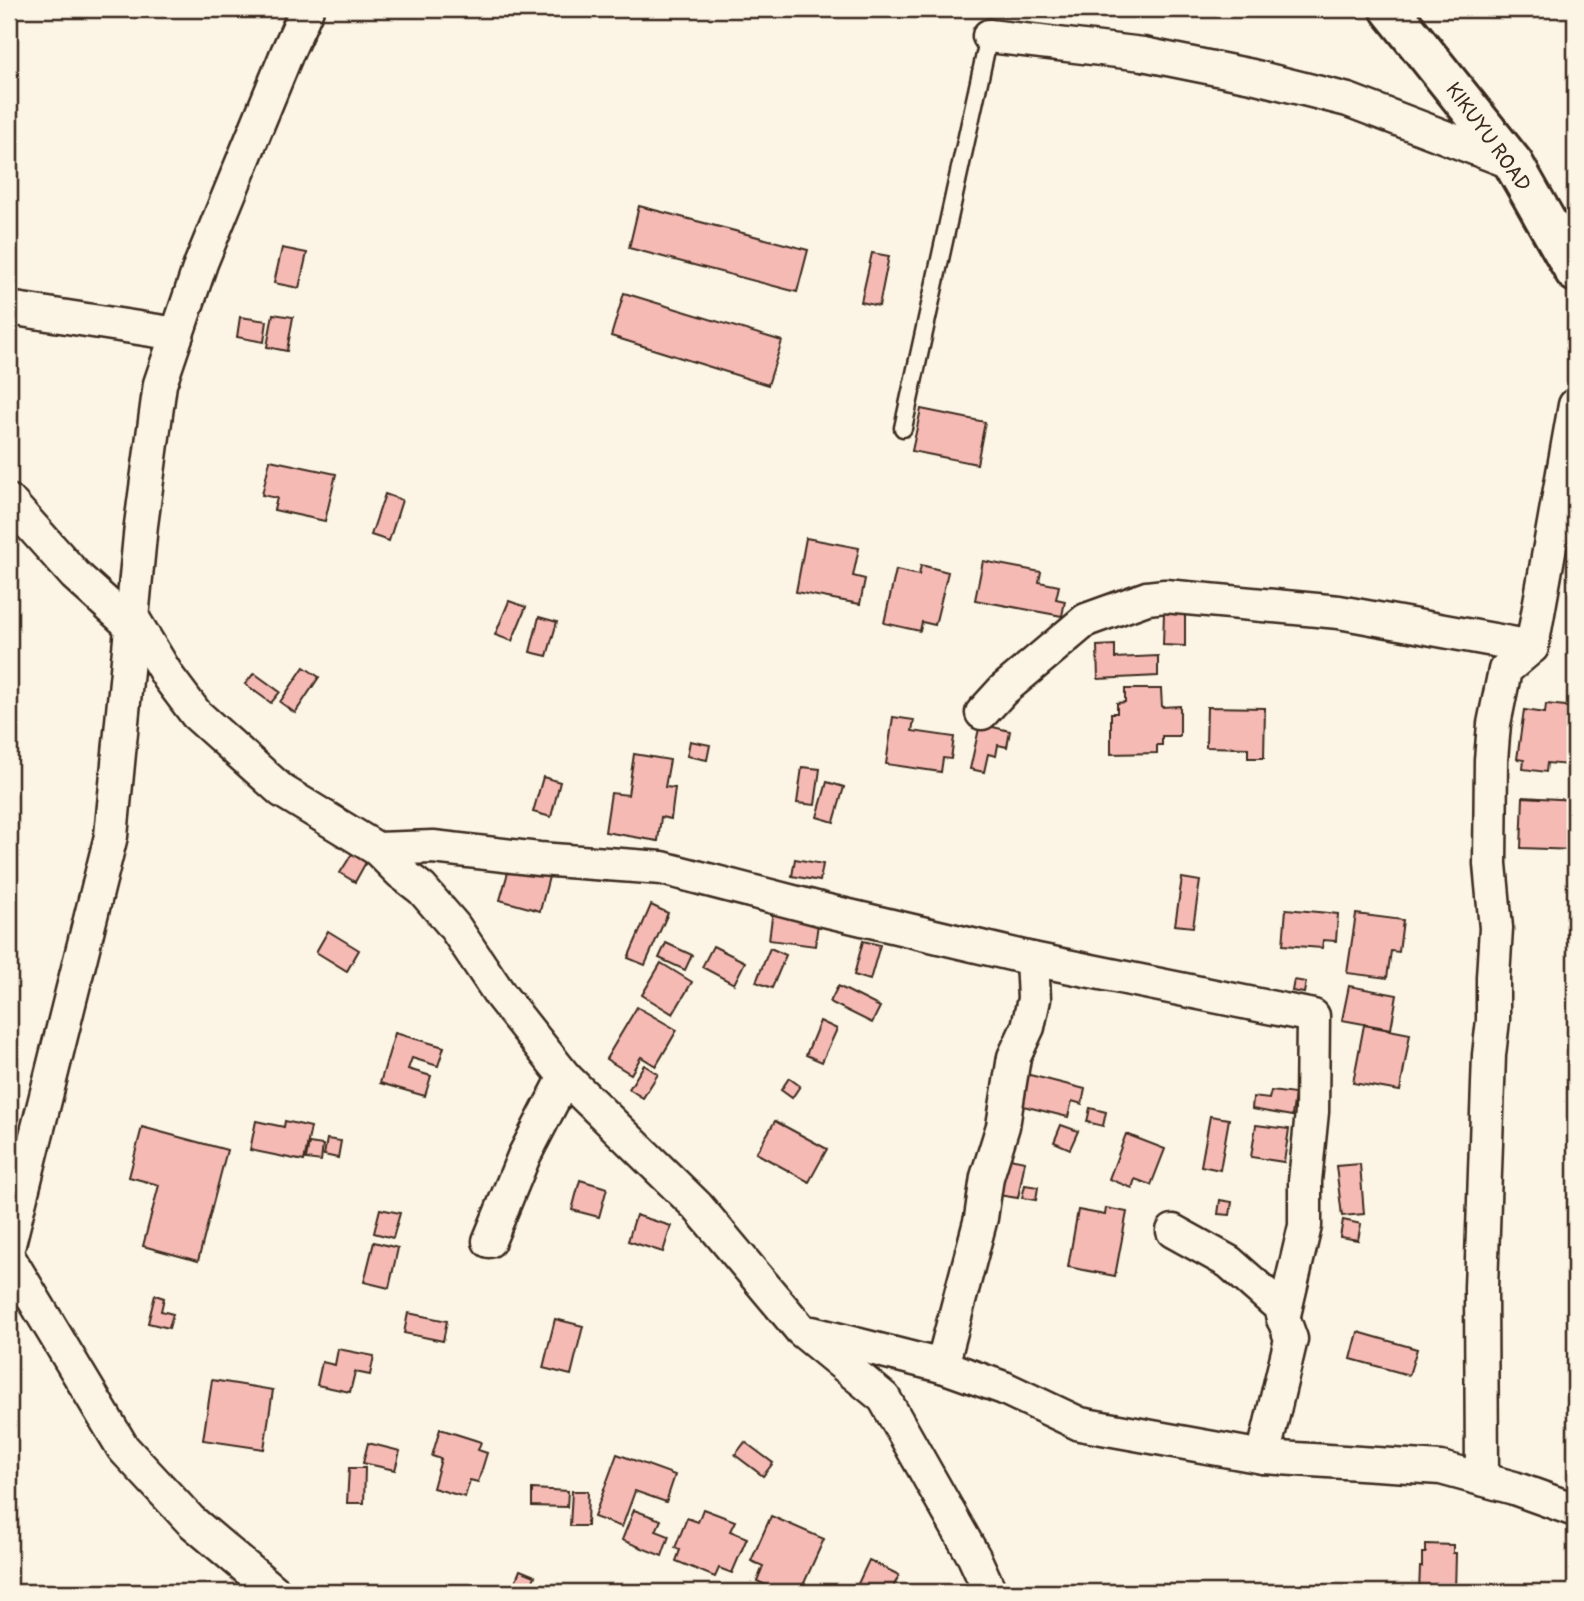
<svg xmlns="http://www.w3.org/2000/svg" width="1584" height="1601" font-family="Pangolin,sans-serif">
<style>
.building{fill:#f6bab5;stroke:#3b2a1e;stroke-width:2}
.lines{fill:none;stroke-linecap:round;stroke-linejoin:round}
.service-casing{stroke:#3b2a1e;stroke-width:21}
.minor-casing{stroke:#3b2a1e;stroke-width:37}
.secondary-casing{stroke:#3b2a1e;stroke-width:44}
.service{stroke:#fcf5e5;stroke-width:16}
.minor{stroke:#fcf5e5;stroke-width:32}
.secondary{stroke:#fcf5e5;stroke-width:38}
.labels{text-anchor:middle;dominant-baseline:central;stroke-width:6;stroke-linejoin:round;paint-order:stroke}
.street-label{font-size:21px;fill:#3b2a1e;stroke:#fcf5e5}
</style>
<rect width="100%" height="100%" fill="#fcf5e5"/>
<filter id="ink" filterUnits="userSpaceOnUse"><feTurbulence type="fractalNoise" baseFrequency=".0143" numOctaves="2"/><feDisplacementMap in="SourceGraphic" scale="14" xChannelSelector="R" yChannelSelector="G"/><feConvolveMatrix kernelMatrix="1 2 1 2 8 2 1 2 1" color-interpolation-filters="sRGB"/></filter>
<g filter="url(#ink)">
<g class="building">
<polygon points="639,206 808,250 797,292 629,248"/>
<polygon points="282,248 307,253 299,288 274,283"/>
<polygon points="872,253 889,256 879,306 861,302"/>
<polygon points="624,293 782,341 768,385 611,336"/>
<polygon points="273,314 293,317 287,351 267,347"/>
<polygon points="240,317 267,321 264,342 237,337"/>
<polygon points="921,409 985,422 977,464 912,451"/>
<polygon points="270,460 336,474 325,521 274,510 277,498 262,495"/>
<polygon points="385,494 402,500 389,541 371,535"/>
<polygon points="806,538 859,548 853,576 865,579 860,604 796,592"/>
<polygon points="983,561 1041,572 1039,582 1059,586 1056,599 1065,601 1062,616 975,600"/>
<polygon points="921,565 948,572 935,625 922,622 920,631 884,623 896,570 919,575"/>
<polygon points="509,601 526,607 512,641 495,635"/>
<polygon points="1164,612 1185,613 1185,646 1163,645"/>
<polygon points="539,617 557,622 547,656 530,652"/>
<polygon points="1115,645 1115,658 1158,656 1158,676 1098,679 1097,646"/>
<polygon points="304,667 319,677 295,713 280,702"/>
<polygon points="254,673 280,692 271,703 245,684"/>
<polygon points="1125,689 1161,689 1162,707 1180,706 1180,736 1162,736 1162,745 1157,745 1157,753 1111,754 1111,713 1117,713 1117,703 1125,702"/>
<polygon points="1546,704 1575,707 1569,765 1547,763 1546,772 1523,769 1524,760 1517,759 1524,710 1545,713"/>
<polygon points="1207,707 1265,708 1264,758 1248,758 1248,748 1206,747"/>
<polygon points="893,717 914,720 912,731 954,737 951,759 943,758 941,772 886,764"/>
<polygon points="980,724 1010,731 1007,747 998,745 996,756 988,754 984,772 970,769"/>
<polygon points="690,741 710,745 707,760 687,756"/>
<polygon points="634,754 670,760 665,787 675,788 671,819 661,817 658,841 605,832 611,793 628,795"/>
<polygon points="802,767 820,769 815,805 797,803"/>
<polygon points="543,777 560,782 551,817 533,812"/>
<polygon points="827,782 844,787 834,822 817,817"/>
<polygon points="1523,797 1575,800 1575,850 1521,848"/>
<polygon points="355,849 369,857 355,882 340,873"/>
<polygon points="795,859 823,864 820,881 792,876"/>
<polygon points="511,862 550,873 540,911 500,900"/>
<polygon points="1182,878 1200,881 1193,927 1175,925"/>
<polygon points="651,905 668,913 645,965 628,958"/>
<polygon points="1286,909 1338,914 1336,941 1323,940 1322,948 1283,945"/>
<polygon points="773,910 819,916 815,946 769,940"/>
<polygon points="1356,914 1403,920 1399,952 1391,951 1387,978 1347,973"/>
<polygon points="328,931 359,950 347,971 316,952"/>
<polygon points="863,941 880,945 870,980 854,975"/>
<polygon points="666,943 692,955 685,970 659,958"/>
<polygon points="713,946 745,962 734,984 702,967"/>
<polygon points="770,948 786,955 772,988 756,982"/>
<polygon points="661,963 692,982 673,1014 642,995"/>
<polygon points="1294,980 1306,982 1304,993 1292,991"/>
<polygon points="838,986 880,1007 872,1023 830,1002"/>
<polygon points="1349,986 1397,995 1391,1029 1342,1020"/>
<polygon points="637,1007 677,1030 656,1066 641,1057 631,1074 606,1059"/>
<polygon points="820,1021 837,1029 822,1062 806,1055"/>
<polygon points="1364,1025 1410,1034 1400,1091 1353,1083"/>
<polygon points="395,1033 444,1047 438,1066 412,1058 408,1069 431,1076 425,1096 380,1083"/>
<polygon points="644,1065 658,1074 643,1098 629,1089"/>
<polygon points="1022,1073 1085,1089 1082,1104 1072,1101 1068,1117 1015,1104"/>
<polygon points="789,1078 800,1086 792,1098 781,1090"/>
<polygon points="1271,1091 1295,1094 1292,1116 1252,1109 1253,1097 1269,1099"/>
<polygon points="1090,1108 1106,1112 1103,1126 1087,1122"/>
<polygon points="1210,1116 1229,1119 1220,1170 1201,1166"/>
<polygon points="256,1121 284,1127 285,1121 311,1127 304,1161 250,1150"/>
<polygon points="775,1121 827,1149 809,1182 756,1153"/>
<polygon points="1061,1125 1078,1131 1070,1149 1054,1142"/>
<polygon points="1256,1125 1289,1129 1284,1162 1251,1157"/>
<polygon points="142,1127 227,1150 198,1261 143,1246 159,1185 129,1177"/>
<polygon points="1126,1134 1165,1149 1151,1185 1135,1179 1132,1188 1109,1179"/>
<polygon points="327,1139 341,1141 338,1158 324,1155"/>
<polygon points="309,1143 323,1145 321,1161 306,1159"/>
<polygon points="1004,1157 1025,1161 1018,1198 998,1195"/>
<polygon points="1360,1164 1364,1214 1342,1216 1336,1166"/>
<polygon points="580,1180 607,1188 599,1217 572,1210"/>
<polygon points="1025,1185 1038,1187 1036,1200 1022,1198"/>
<polygon points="1220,1200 1232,1202 1230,1215 1218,1214"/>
<polygon points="1106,1208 1127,1212 1115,1276 1068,1267 1078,1210 1105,1215"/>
<polygon points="380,1209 400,1213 393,1238 374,1233"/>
<polygon points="636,1215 671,1226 663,1252 628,1241"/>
<polygon points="1343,1220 1361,1224 1358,1240 1340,1237"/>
<polygon points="374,1242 398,1248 389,1288 364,1282"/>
<polygon points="155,1295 164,1298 161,1311 173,1314 169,1328 148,1323"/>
<polygon points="408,1313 447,1321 443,1341 404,1333"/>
<polygon points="555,1319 583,1326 571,1375 543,1368"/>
<polygon points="1358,1332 1417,1349 1409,1375 1351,1359"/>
<polygon points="338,1349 374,1356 370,1375 355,1372 350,1392 317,1385 322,1362 335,1365"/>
<polygon points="212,1380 273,1390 264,1449 203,1440"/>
<polygon points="440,1429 481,1442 478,1450 487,1453 478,1482 470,1480 465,1497 433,1488 441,1459 432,1456"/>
<polygon points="745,1442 773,1463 763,1476 735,1455"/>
<polygon points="368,1443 400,1451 395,1470 363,1463"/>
<polygon points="617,1454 675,1475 666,1502 635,1491 622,1527 594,1517"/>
<polygon points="349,1468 365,1468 364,1503 347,1503"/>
<polygon points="532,1489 568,1491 567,1507 532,1506"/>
<polygon points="572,1491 588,1491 587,1526 570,1526"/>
<polygon points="703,1509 735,1521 730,1531 747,1538 732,1573 719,1568 715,1577 676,1561 680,1550 675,1548 687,1518 698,1522"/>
<polygon points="634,1510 661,1520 656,1531 669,1536 662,1556 622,1540"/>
<polygon points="771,1516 824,1539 800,1592 781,1592 757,1581 763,1566 751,1561"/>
<polygon points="1426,1544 1453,1545 1453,1553 1456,1553 1455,1592 1419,1592 1420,1567 1422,1567 1422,1553 1426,1553"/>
<polygon points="869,1560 899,1575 891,1592 866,1592 856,1588"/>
<polygon points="520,1570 535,1576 529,1592 513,1587"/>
</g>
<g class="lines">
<defs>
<polyline id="service" points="903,428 989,36"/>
<g id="minor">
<polyline points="989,36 1143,54 1252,76 1348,100 1513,163"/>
<polyline points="9,308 177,334"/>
<polyline points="9,501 75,575 130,625"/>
<polyline points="131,615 169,678 196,714 282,791 377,849 400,872 422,889 454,926 501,996 565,1077 697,1206 801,1330 884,1398 974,1557 990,1592"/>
<polyline points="982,713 1003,690 1086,620 1147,598 1165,596 1339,612 1532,647 1575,405"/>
<polyline points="377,849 433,847 539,859 662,868 824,910 1032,959 1313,1016 1312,1112 1305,1181 1305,1226 1283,1319"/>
<polyline points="1173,1231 1229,1262 1279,1306 1291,1339 1263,1457"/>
<polyline points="489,1241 524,1156 565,1077"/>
<polyline points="9,1244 111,836 141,525 160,384 201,263 287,53 307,9"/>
<polyline points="9,1258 123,1448 191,1521 275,1592"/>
<polyline points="812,1333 942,1366 1004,1388 1080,1424 1263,1457 1441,1468 1514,1488 1575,1510"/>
<polyline points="942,1366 981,1218 987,1177 1003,1126 1014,1057 1028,1027 1034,999 1032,959"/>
<polyline points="1482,1479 1481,1288 1489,1055 1493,1020 1493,977 1496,928 1490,864 1491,760 1494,724 1505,670 1532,647"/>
</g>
<polyline id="secondary" points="1390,9 1513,163 1575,272"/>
</defs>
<use href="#service" class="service-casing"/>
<use href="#minor" class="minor-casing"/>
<use href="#secondary" class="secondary-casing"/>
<use href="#service" class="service"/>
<use href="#minor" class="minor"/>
<use href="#secondary" class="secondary"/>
</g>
</g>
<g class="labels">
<g class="street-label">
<text transform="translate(1488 137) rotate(54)">KIKUYU ROAD</text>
</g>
</g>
<rect width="1584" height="1601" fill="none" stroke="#fcf5e5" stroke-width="35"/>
<rect x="18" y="18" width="1549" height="1566" fill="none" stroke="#3b2a1e" stroke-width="2.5" filter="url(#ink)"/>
</svg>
